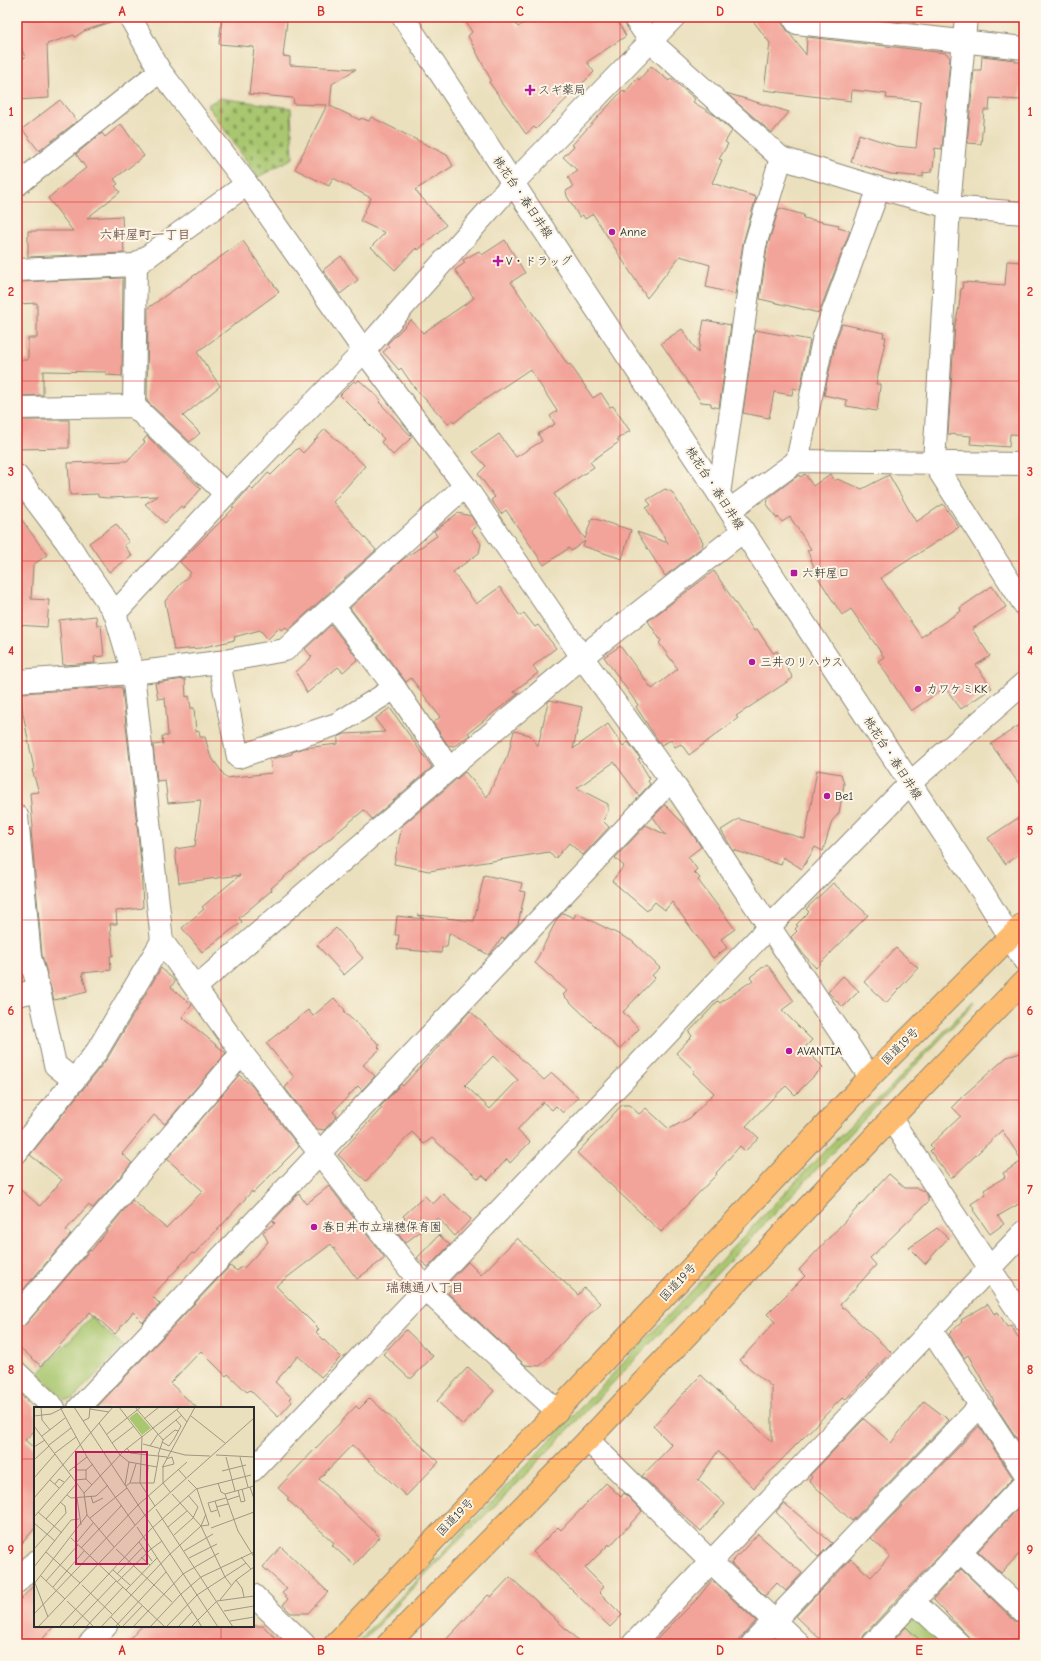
<svg xmlns="http://www.w3.org/2000/svg" width="1041" height="1661" font-family="'Comic Neue','Klee One',sans-serif">
<style>
.green{fill:#a9c76f;stroke:#6a794d}
.cemetery{fill:url(#cemetery-stones);stroke:#6a794d}
.building{fill:#f3a49a;fill-rule:evenodd}
.lines{fill:none;stroke-linecap:round;stroke-linejoin:round}
.minor-casing{stroke:#8b8674;stroke-width:24}
.tertiary-casing{stroke:#8b8674;stroke-width:24}
.trunk-casing{stroke:#8b8674;stroke-width:24}
.minor{stroke:#fff;stroke-width:22}
.tertiary{stroke:#fff;stroke-width:22}
.trunk{stroke:#fdbc70;stroke-width:22}
.grid{fill:none;stroke:#d62828;stroke-width:1;stroke-opacity:0.55}
.poi-dot{fill:#b5179e;stroke:#fcf5e5;stroke-width:1.5}
.labels{text-anchor:middle;dominant-baseline:central;stroke-width:4;stroke-linejoin:round;paint-order:stroke}
.poi-label{font-size:12px;fill:#2b2b2b;stroke:#fcf5e5;text-anchor:start}
.street-label{font-size:12px;fill:#2b2b2b;stroke:#fcf5e5}
.neighbourhood-label{font-size:13px;font-weight:bold;fill:#715552;stroke:#fcf5e5}
.inset-road{fill:none;stroke:#9e9883;stroke-width:1}
.view{fill:#c2185b;fill-opacity:0.15;stroke:#c2185b;stroke-width:2}
.inset-edge{fill:none;stroke:#2b2b2b;stroke-width:2}
.neatline{fill:none;stroke:#d62828;stroke-width:1.5}
.grid-label{font-size:13px;text-anchor:middle;font-weight:bold;fill:#d62828}
</style>
<defs>
<pattern id="cemetery-stones" width="16" height="16" patternUnits="userSpaceOnUse"><rect width="16" height="16" fill="#a9c76f"/><path d="M2 7V4a2 2 0 0 1 4 0v3zM10 15v-3a2 2 0 0 1 4 0v3z" fill="#8aa25b"/></pattern>
</defs>
<rect width="100%" height="100%" fill="#fcf5e5"/>
<filter id="ink" filterUnits="userSpaceOnUse"><feTurbulence type="fractalNoise" baseFrequency=".025" numOctaves="2"/><feDisplacementMap in="SourceGraphic" scale="8" xChannelSelector="R" yChannelSelector="G"/><feConvolveMatrix kernelMatrix="1 2 1 2 8 2 1 2 1" color-interpolation-filters="sRGB"/></filter>
<filter id="wash" filterUnits="userSpaceOnUse"><feTurbulence type="fractalNoise" baseFrequency=".012" numOctaves="4" result="noise"/><feDisplacementMap in="SourceGraphic" scale="16" xChannelSelector="R" yChannelSelector="G"/><feGaussianBlur stdDeviation="0.9" result="paint"/><feColorMatrix in="noise" values="0 0 0 0 0 0 0 0 0 0 0 0 0 0 0 0 0 1.4 0 .05"/><feComposite in="paint" operator="in"/></filter>
<g filter="url(#wash)">
<rect width="100%" height="100%" fill="#ebe0be"/>
<g class="green">
<polygon points="973,1001 974,1004 507,1494 443,1556 362,1642 360,1640 834,1141 889,1089"/>
<polygon points="91,1317 123,1346 73,1399 65,1400 38,1374"/>
<polygon points="909,1619 917,1619 944,1644 885,1644"/>
</g>
<polygon class="cemetery" points="220,98 291,108 293,158 258,177 207,105"/>
<g id="blocks">
<g class="building">
<polygon points="29,17 117,17 117,20 84,31 75,37 74,35 47,44 49,98 17,100 17,59 25,58 17,36 17,21"/>
<polygon points="222,17 247,17 287,21 283,56 290,57 290,65 356,69 332,84 330,106 360,120 361,118 369,121 371,117 447,155 453,166 415,190 446,225 418,250 416,248 395,270 371,247 385,233 360,221 371,198 333,178 329,186 295,169 327,105 294,104 293,98 249,94 254,47 219,44"/>
<polygon points="463,17 511,17 518,27 533,17 615,17 626,36 587,62 594,72 536,129 534,127 526,134 489,82 491,80 468,36 472,32"/>
<polygon points="750,17 777,17 806,55 807,37 946,53 950,58 942,149 935,148 933,169 931,169 931,172 923,173 923,177 891,174 851,162 859,134 896,146 916,148 921,101 886,98 887,94 852,90 851,101 764,90 770,43"/>
<polygon points="857,17 916,17 915,23"/>
<polygon points="982,56 1015,60 1015,62 1023,62 1020,100 990,98 989,110 984,110 981,144 967,143 974,70 981,70"/>
<polygon points="651,66 669,81 671,78 695,99 693,102 714,115 732,131 725,142 728,144 719,159 722,160 712,183 756,197 743,243 735,294 706,287 710,265 680,256 647,298 593,214 585,219 583,215 579,217 567,196 566,191 573,187 568,177 578,171 563,157 574,146 572,145 623,90 625,93 637,78 639,80"/>
<polygon points="726,93 789,112 772,133"/>
<polygon points="60,100 77,121 39,151 22,129"/>
<polygon points="121,124 144,156 114,179 118,184 115,186 120,192 87,218 122,216 124,253 28,257 28,231 73,231 48,198 86,168 76,154 102,133 105,137"/>
<polygon points="779,208 804,215 803,218 839,225 838,228 850,231 819,313 760,299 767,248"/>
<polygon points="505,240 525,273 511,282 568,365 570,364 593,398 601,393 610,407 613,406 630,431 617,439 619,442 590,462 594,467 554,494 585,539 592,518 631,530 622,559 583,546 585,541 571,551 569,548 544,565 506,510 501,514 491,500 495,497 478,474 486,466 473,452 499,434 516,457 542,441 538,434 555,424 550,416 557,411 530,369 472,408 454,423 453,420 448,424 414,387 401,368 399,370 383,352 389,347 387,344 411,320 423,333 474,298 455,270 465,263 463,260 479,251 482,255"/>
<polygon points="243,241 279,292 197,352 220,386 183,416 200,433 190,442 147,401 148,308"/>
<polygon points="341,256 358,280 340,294 323,270"/>
<polygon points="1007,261 1024,262 1024,435 1010,434 1009,447 970,444 971,436 948,434 955,325 959,307 961,289 962,289 963,282 1005,285"/>
<polygon points="123,278 122,376 106,375 106,372 43,371 43,395 17,396 17,360 28,360 28,338 37,338 37,303 17,304 17,282"/>
<polygon points="704,320 731,325 719,408 711,406 711,403 701,402 661,343 682,329 698,353"/>
<polygon points="842,324 884,333 883,337 886,337 876,384 880,384 880,387 877,411 846,406 847,400 824,395 836,340"/>
<polygon points="755,330 810,340 800,390 793,388 792,395 774,392 769,418 743,413"/>
<polygon points="359,380 381,400 379,402 412,437 393,455 381,442 384,439 340,395 354,381 356,383"/>
<polygon points="17,420 69,420 69,448 17,449"/>
<polygon points="325,429 365,466 333,502 376,550 288,630 286,627 282,630 279,628 268,639 260,630 234,637 235,640 200,648 174,650 165,601 191,573 180,562 234,508 232,507 250,487 253,490 268,473 271,475 298,448 303,453"/>
<polygon points="147,436 201,489 184,508 181,506 165,523 145,504 158,496 107,498 98,497 98,494 70,495 68,463 127,461 145,442 143,441"/>
<polygon points="805,474 813,486 830,474 835,481 837,479 862,489 889,475 916,522 943,504 959,527 881,578 921,637 961,611 960,608 992,586 1006,607 972,629 990,656 976,665 992,688 961,709 946,689 943,689 911,711 878,661 884,657 851,609 842,615 812,568 814,567 807,550 811,549 790,517 782,522 778,517 777,519 767,504 768,498 799,475 800,477"/>
<polygon points="665,489 672,492 703,542 702,547 665,576 637,532 668,543 646,508 651,505 647,500"/>
<polygon points="17,513 47,555 33,565 31,599 49,600 47,627 17,625"/>
<polygon points="458,513 471,516 477,526 471,530 481,544 479,553 453,572 476,604 500,587 520,616 524,613 535,627 538,625 556,648 533,666 538,673 513,692 519,693 468,733 470,735 454,746 448,745 433,723 440,717 411,678 406,682 350,608 402,560 437,536 434,531"/>
<polygon points="116,524 129,542 124,545 132,556 109,572 89,543"/>
<polygon points="714,571 754,631 757,629 773,653 777,651 793,678 736,716 738,718 689,755 681,744 675,747 671,740 661,745 636,707 638,705 604,657 620,646 652,689 678,669 659,643 661,641 648,621"/>
<polygon points="96,616 97,626 101,625 104,656 94,657 95,663 63,665 59,620"/>
<polygon points="331,625 358,659 343,672 338,667 307,693 296,672 312,657 305,649"/>
<polygon points="185,679 186,697 189,696 191,708 194,708 196,732 199,731 200,737 205,737 210,755 226,778 272,773 270,759 292,754 292,752 304,748 338,744 338,737 345,734 385,732 375,719 390,708 432,767 372,819 364,810 271,888 272,890 239,918 242,922 202,952 182,928 204,909 202,907 240,875 179,883 175,849 195,846 201,800 168,803 165,780 157,781 153,745 163,744 162,736 168,736 165,698 158,699 155,683"/>
<polygon points="118,687 122,688 141,862 143,908 116,911 117,924 110,924 113,956 110,956 111,970 82,973 87,992 54,1000 42,955 31,829 33,828 30,793 39,792 32,770 34,769 23,714 21,693 99,688 99,690"/>
<polygon points="550,700 582,707 573,749 608,724 623,746 628,742 640,758 638,759 650,779 648,781 650,784 639,796 614,762 577,788 608,804 608,811 603,821 609,827 583,855 569,843 555,859 549,852 429,871 394,864 402,826 465,772 487,797 508,755 514,731 530,735 538,746 548,702"/>
<polygon points="1024,722 1024,791 991,744"/>
<polygon points="817,770 841,774 844,784 839,813 832,821 823,851 815,847 802,869 783,857 781,865 733,850 721,830 739,819 805,839"/>
<polygon points="665,805 688,828 701,847 688,857 697,869 694,872 700,878 698,880 735,929 721,939 727,948 713,958 672,902 665,910 655,902 647,911 612,881 624,866 615,858 646,825 666,835 653,817"/>
<polygon points="1024,814 1024,851 1005,864 988,838"/>
<polygon points="484,875 522,883 520,891 525,892 518,924 504,939 502,938 489,955 449,933 447,947 442,947 441,953 397,949 399,935 395,935 397,916 424,919 417,915 474,921"/>
<polygon points="833,883 868,915 816,968 804,955 791,937 797,931 795,929 798,926 796,925 809,912 806,909"/>
<polygon points="563,913 574,918 576,913 632,941 660,968 652,975 655,978 623,1012 639,1029 619,1049 563,995 567,991 535,963 557,919"/>
<polygon points="336,928 363,958 344,975 317,945"/>
<polygon points="896,948 918,968 886,1003 864,982"/>
<polygon points="767,964 794,1001 782,1010 812,1040 804,1048 823,1067 795,1095 786,1086 771,1100 746,1126 759,1138 745,1151 740,1146 716,1173 717,1174 661,1232 577,1153 622,1105 629,1105 639,1114 646,1108 669,1129 690,1118 714,1093 693,1073 695,1071 676,1053 692,1036 689,1032 718,1001 720,1003 753,980 750,977"/>
<polygon points="161,968 175,981 171,987 192,1005 182,1017 226,1053 165,1124 154,1115 122,1154 132,1163 93,1208 88,1205 66,1230 71,1234 17,1297 17,1187 40,1206 62,1180 30,1155 107,1059"/>
<polygon points="843,976 859,991 843,1007 828,992"/>
<polygon points="334,998 345,1010 344,1012 380,1045 378,1047 380,1049 363,1065 375,1076 362,1090 358,1086 333,1112 337,1116 324,1130 317,1129 285,1088 294,1077 266,1043 308,1010 313,1016"/>
<path d="M 470,1011 L 544,1080 L 552,1073 L 578,1097 L 563,1113 L 556,1106 L 552,1110 L 543,1102 L 517,1130 L 530,1142 L 510,1163 L 507,1159 L 488,1180 L 482,1175 L 479,1179 L 432,1138 L 424,1144 L 412,1132 L 366,1181 L 338,1155 L 382,1108 L 380,1107 L 401,1084 L 403,1086 ZM 493,1056 L 518,1080 L 490,1109 L 465,1085 Z"/>
<polygon points="1024,1052 1024,1201 998,1216 1004,1224 990,1234 973,1210 974,1209 971,1204 986,1194 984,1190 1005,1177 1003,1173 1022,1161 1002,1130 951,1179 930,1151 933,1148 930,1145 961,1116 952,1107 965,1094 1007,1057"/>
<polygon points="239,1075 252,1086 299,1147 253,1193 252,1191 223,1224 194,1254 192,1253 152,1296 160,1304 143,1322 133,1312 115,1334 90,1312 41,1366 17,1345 17,1328 26,1324 90,1250 91,1251 132,1200 166,1228 203,1191 167,1159"/>
<polygon points="889,1174 905,1188 916,1188 924,1191 928,1197 928,1202 870,1258 876,1265 840,1305 891,1352 846,1399 843,1397 754,1488 718,1451 698,1480 725,1504 701,1531 674,1507 642,1476 672,1445 653,1426 701,1375 772,1442 772,1387 740,1360 775,1322 767,1314 805,1276 799,1270"/>
<polygon points="329,1186 385,1258 357,1279 331,1244 276,1286 319,1329 316,1332 341,1357 321,1377 298,1356 275,1382 291,1397 289,1399 292,1402 278,1417 250,1390 247,1392 228,1374 226,1376 201,1351 170,1383 197,1408 96,1408 230,1266 237,1271 242,1266 244,1268 268,1242 263,1232 275,1223 273,1221 296,1196 299,1194 306,1204"/>
<polygon points="443,1194 471,1219 455,1236 438,1218 405,1243 394,1228 405,1218 403,1216 425,1196 433,1204"/>
<polygon points="937,1228 948,1238 925,1264 909,1248"/>
<polygon points="439,1235 450,1245 428,1267 417,1258"/>
<polygon points="517,1238 578,1295 584,1288 600,1303 540,1366 525,1365 448,1293 452,1288 447,1284 468,1262 481,1275"/>
<polygon points="988,1304 994,1314 998,1312 1007,1327 1011,1325 1024,1348 1024,1449 993,1402 994,1401 968,1355 964,1358 949,1334 962,1322 961,1320"/>
<polygon points="406,1330 433,1356 412,1378 409,1378 383,1354"/>
<polygon points="468,1367 494,1391 463,1425 437,1401"/>
<polygon points="17,1392 35,1408 35,1430 25,1440 35,1449 35,1528 17,1549"/>
<polygon points="370,1398 439,1462 406,1496 352,1445 319,1479 380,1537 354,1565 332,1545 334,1543 287,1499 289,1498 278,1488 356,1406 359,1409"/>
<polygon points="924,1401 949,1420 852,1521 809,1481 812,1477 810,1475 864,1419 891,1443"/>
<polygon points="979,1426 1013,1478 887,1610 864,1635 861,1644 825,1644 796,1616 851,1559 871,1577 890,1556 871,1538"/>
<polygon points="606,1483 621,1497 624,1493 642,1511 610,1546 609,1544 585,1568 604,1587 599,1592 622,1615 610,1627 533,1552 558,1527 561,1530"/>
<polygon points="1024,1502 1024,1549 1001,1573 978,1551"/>
<polygon points="784,1503 832,1543 818,1557 776,1512"/>
<polygon points="758,1534 802,1573 786,1591 777,1583 765,1596 731,1563"/>
<polygon points="281,1547 328,1592 308,1613 291,1613 283,1605 288,1599 282,1593 287,1589 263,1567"/>
<polygon points="961,1569 1015,1621 1024,1624 1024,1644 975,1644 934,1600 934,1598"/>
<polygon points="510,1577 534,1599 582,1644 442,1644 488,1595 491,1597"/>
<polygon points="712,1580 756,1621 735,1644 652,1644 697,1599"/>
<polygon points="35,1584 35,1626 54,1626 38,1644 25,1644 17,1637 17,1603"/>
<polygon points="142,1626 263,1626 282,1644 125,1644"/>
<polygon points="906,1627 924,1644 890,1644"/>
</g>
</g>
</g>
<g filter="url(#ink)">
<use href="#blocks" fill-opacity="0" stroke="#8b8674" stroke-width="1"/>
<g class="lines">
<defs>
<g id="minor">
<polyline points="130,17 160,71 247,184 364,351 465,486 582,657 671,780 870,1077"/>
<polyline points="634,17 651,42 781,158 879,188 949,207 1024,213"/>
<polyline points="793,17 797,23 1024,48"/>
<polyline points="966,17 949,207 934,463 1024,604"/>
<polyline points="513,183 364,351 226,494 115,613 133,673 162,941 242,1053 425,1289 557,1411"/>
<polyline points="17,185 160,71"/>
<polyline points="17,270 136,265"/>
<polyline points="134,406 136,265 247,184"/>
<polyline points="17,408 134,406 226,494"/>
<polyline points="797,461 824,336 879,188"/>
<polyline points="17,476 66,541 115,613"/>
<polyline points="719,494 755,245 781,158"/>
<polyline points="730,510 797,461 1024,464"/>
<polyline points="333,606 395,688 449,769"/>
<polyline points="219,662 238,757 337,724 395,688"/>
<polyline points="17,681 133,673 219,662 285,650 465,486"/>
<polyline points="17,816 30,957 39,990 55,1065 74,1080"/>
<polyline points="196,987 449,769 582,657 743,531"/>
<polyline points="17,995 39,990"/>
<polyline points="891,1119 1024,1320"/>
<polyline points="17,1152 97,1051 162,941"/>
<polyline points="17,1316 242,1053"/>
<polyline points="931,1330 1024,1472"/>
<polyline points="17,1373 54,1408"/>
<polyline points="79,1408 671,780"/>
<polyline points="588,1440 711,1562 799,1644"/>
<polyline points="253,1470 768,928 885,809 910,783 1024,683"/>
<polyline points="961,1552 1024,1612"/>
<polyline points="17,1582 35,1562"/>
<polyline points="253,1595 304,1644"/>
<polyline points="914,1602 959,1644"/>
<polyline points="89,1644 106,1626"/>
<polyline points="633,1644 1024,1232"/>
<polyline points="752,1644 980,1406"/>
<polyline points="873,1644 1024,1484"/>
</g>
<g id="tertiary">
<polyline points="403,17 985,896 1024,960"/>
<polyline points="513,183 674,17"/>
</g>
<g id="trunk">
<polyline points="335,1644 557,1411 870,1077 1024,923"/>
<polyline points="388,1644 588,1440 891,1119 1024,981"/>
</g>
</defs>
<use href="#minor" class="minor-casing"/>
<use href="#tertiary" class="tertiary-casing"/>
<use href="#trunk" class="trunk-casing"/>
<use href="#minor" class="minor"/>
<use href="#tertiary" class="tertiary"/>
<use href="#trunk" class="trunk"/>
</g>
</g>
<path class="grid" d="M 221,17 L 221,1408M 421,17 L 421,1644M 620,17 L 620,1644M 820,17 L 820,1644M 17,202 L 1024,202M 17,381 L 1024,381M 17,561 L 1024,561M 17,741 L 1024,741M 17,920 L 1024,920M 17,1100 L 1024,1100M 17,1280 L 1024,1280M 17,1459 L 35,1459M 253,1459 L 1024,1459M 221,1626 L 221,1644"/>
<g class="poi-dot">
<path d="M528 84h4v4h4v4h-4v4h-4v-4h-4v-4h4z"/>
<circle cx="612" cy="232" r="4"/>
<path d="M496 255h4v4h4v4h-4v4h-4v-4h-4v-4h4z"/>
<rect x="790" y="569" width="8" height="8" rx="2"/>
<circle cx="752" cy="662" r="4"/>
<circle cx="918" cy="689" r="4"/>
<circle cx="827" cy="796" r="4"/>
<circle cx="789" cy="1051" r="4"/>
<circle cx="314" cy="1227" r="4"/>
</g>
<g class="labels">
<g class="poi-label">
<text x="538" y="90">スギ薬局</text>
<text x="620" y="232">Anne</text>
<text x="506" y="261">V・ドラッグ</text>
<text x="802" y="573">六軒屋口</text>
<text x="760" y="662">三井のリハウス</text>
<text x="926" y="689">カワケミKK</text>
<text x="835" y="796">Be1</text>
<text x="797" y="1051">AVANTIA</text>
<text x="322" y="1227">春日井市立瑞穂保育園</text>
</g>
<g class="street-label">
<text transform="translate(523 197) rotate(56)">桃花台・春日井線</text>
<text transform="translate(715 488) rotate(57)">桃花台・春日井線</text>
<text transform="translate(893 758) rotate(57)">桃花台・春日井線</text>
<text transform="translate(900 1046) rotate(-45)">国道19号</text>
<text transform="translate(678 1282) rotate(-47)">国道19号</text>
<text transform="translate(455 1517) rotate(-46)">国道19号</text>
</g>
<g class="neighbourhood-label">
<text x="145" y="234">六軒屋町一丁目</text>
<text x="425" y="1287">瑞穂通八丁目</text>
</g>
</g>
<g transform="translate(34 1407)">
<rect width="220" height="220" fill="#ebe0be"/>
<path d="M 103,5 L 117,21 L 108,28 L 95,11 Z" fill="#a9c76f"/>
<path class="inset-road" d="M 7,0 L 8,13 L 16,23M 26,0 L 53,50 L 101,118M 40,0 L 184,220M 85,0 L 108,30 L 106,76 L 121,99M 101,0 L 129,33 L 124,48M 56,2 L 75,5M 143,3 L 153,15M 0,9 L 17,7 L 31,0M 157,9 L 191,36M 110,12 L 125,0M 49,14 L 55,11 L 56,1M 65,16 L 86,48 L 95,55 L 123,60M 0,19 L 50,86M 73,27 L 107,0M 125,27 L 148,8M 8,29 L 31,11M 129,33 L 141,23 L 144,24M 128,35 L 135,39 L 140,32 L 147,19 L 142,13M 78,36 L 100,19M 109,37 L 151,48 L 176,49M 15,38 L 37,21M 116,39 L 124,27M 0,40 L 11,33M 93,41 L 96,46 L 133,50M 21,46 L 42,30M 182,48 L 220,50M 192,50 L 201,84M 206,50 L 214,80M 0,53 L 15,39M 40,60 L 43,63 L 52,63M 128,60 L 140,57 L 138,50 L 132,52M 144,62 L 152,71M 35,64 L 53,50M 188,64 L 212,58M 0,71 L 21,47M 52,72 L 52,63 L 59,57M 16,73 L 25,81M 41,73 L 52,72 L 58,78M 154,73 L 163,82 L 175,118 L 167,119M 96,76 L 102,57M 113,76 L 114,59M 120,76 L 125,48M 184,76 L 187,85 L 191,87 L 204,124 L 220,150M 21,77 L 25,72 L 30,75M 91,78 L 95,55M 92,79 L 96,76 L 120,76M 216,80 L 220,92M 204,83 L 207,95 L 211,94 L 208,82M 136,85 L 129,76 L 129,59 L 161,0M 138,87 L 167,119 L 191,170 L 197,178M 191,87 L 220,79M 33,88 L 37,91 L 62,89 L 74,78M 57,89 L 59,96 L 69,91M 0,91 L 79,0M 43,91 L 47,118M 193,93 L 205,89M 181,94 L 186,110M 182,100 L 194,97M 122,102 L 199,220M 183,103 L 177,105 L 174,96 L 192,91M 4,105 L 28,126M 0,110 L 37,68M 56,111 L 93,81M 12,112 L 43,76M 0,116 L 21,134M 103,120 L 168,220M 134,120 L 153,104M 177,121 L 220,105M 140,128 L 159,111 L 164,100 L 154,88M 37,131 L 131,220M 105,135 L 118,154M 42,136 L 59,116M 80,140 L 53,108 L 50,86 L 91,43 L 146,0M 47,141 L 88,98M 0,142 L 32,106 L 31,99 L 26,95M 82,142 L 138,195M 117,142 L 128,134M 150,144 L 179,127M 12,145 L 46,176M 107,150 L 116,158M 207,150 L 217,162M 155,151 L 183,137M 0,160 L 37,113 L 45,112M 79,163 L 96,178M 83,167 L 109,140M 7,169 L 31,192M 202,173 L 208,181 L 210,190M 12,174 L 44,138M 83,175 L 117,142M 1,176 L 14,210M 0,177 L 53,108M 48,178 L 78,207M 19,180 L 50,144M 92,183 L 123,151M 186,193 L 202,173 L 220,160M 33,194 L 60,220M 190,204 L 220,199M 0,207 L 104,98 L 153,55M 77,210 L 87,220M 196,214 L 220,210M 4,220 L 111,108 L 220,11M 25,220 L 117,122 L 162,82 L 217,68M 38,220 L 82,174M 52,220 L 89,180M 67,220 L 135,148 L 167,119 L 172,107M 81,220 L 132,165M 88,220 L 108,199M 99,220 L 149,167 L 185,146M 116,220 L 147,187 L 167,170 L 220,145M 132,220 L 163,188 L 212,156M 144,220 L 158,205M 157,220 L 183,194 L 220,189"/>
<path class="view" d="M 42,45 L 113,45 L 113,157 L 42,157 Z"/>
<rect width="220" height="220" class="inset-edge"/>
</g>
<rect width="1041" height="1661" fill="none" stroke="#fcf5e5" stroke-width="44"/>
<rect x="22" y="22" width="997" height="1617" class="neatline"/>
<g class="grid-label">
<text x="122" y="16">A</text>
<text x="321" y="16">B</text>
<text x="520" y="16">C</text>
<text x="720" y="16">D</text>
<text x="919" y="16">E</text>
<text x="11" y="116">1</text>
<text x="1030" y="116">1</text>
<text x="11" y="296">2</text>
<text x="1030" y="296">2</text>
<text x="11" y="476">3</text>
<text x="1030" y="476">3</text>
<text x="11" y="655">4</text>
<text x="1030" y="655">4</text>
<text x="11" y="835">5</text>
<text x="1030" y="835">5</text>
<text x="11" y="1015">6</text>
<text x="1030" y="1015">6</text>
<text x="11" y="1194">7</text>
<text x="1030" y="1194">7</text>
<text x="11" y="1374">8</text>
<text x="1030" y="1374">8</text>
<text x="11" y="1554">9</text>
<text x="1030" y="1554">9</text>
<text x="122" y="1655">A</text>
<text x="321" y="1655">B</text>
<text x="520" y="1655">C</text>
<text x="720" y="1655">D</text>
<text x="919" y="1655">E</text>
</g>
</svg>
